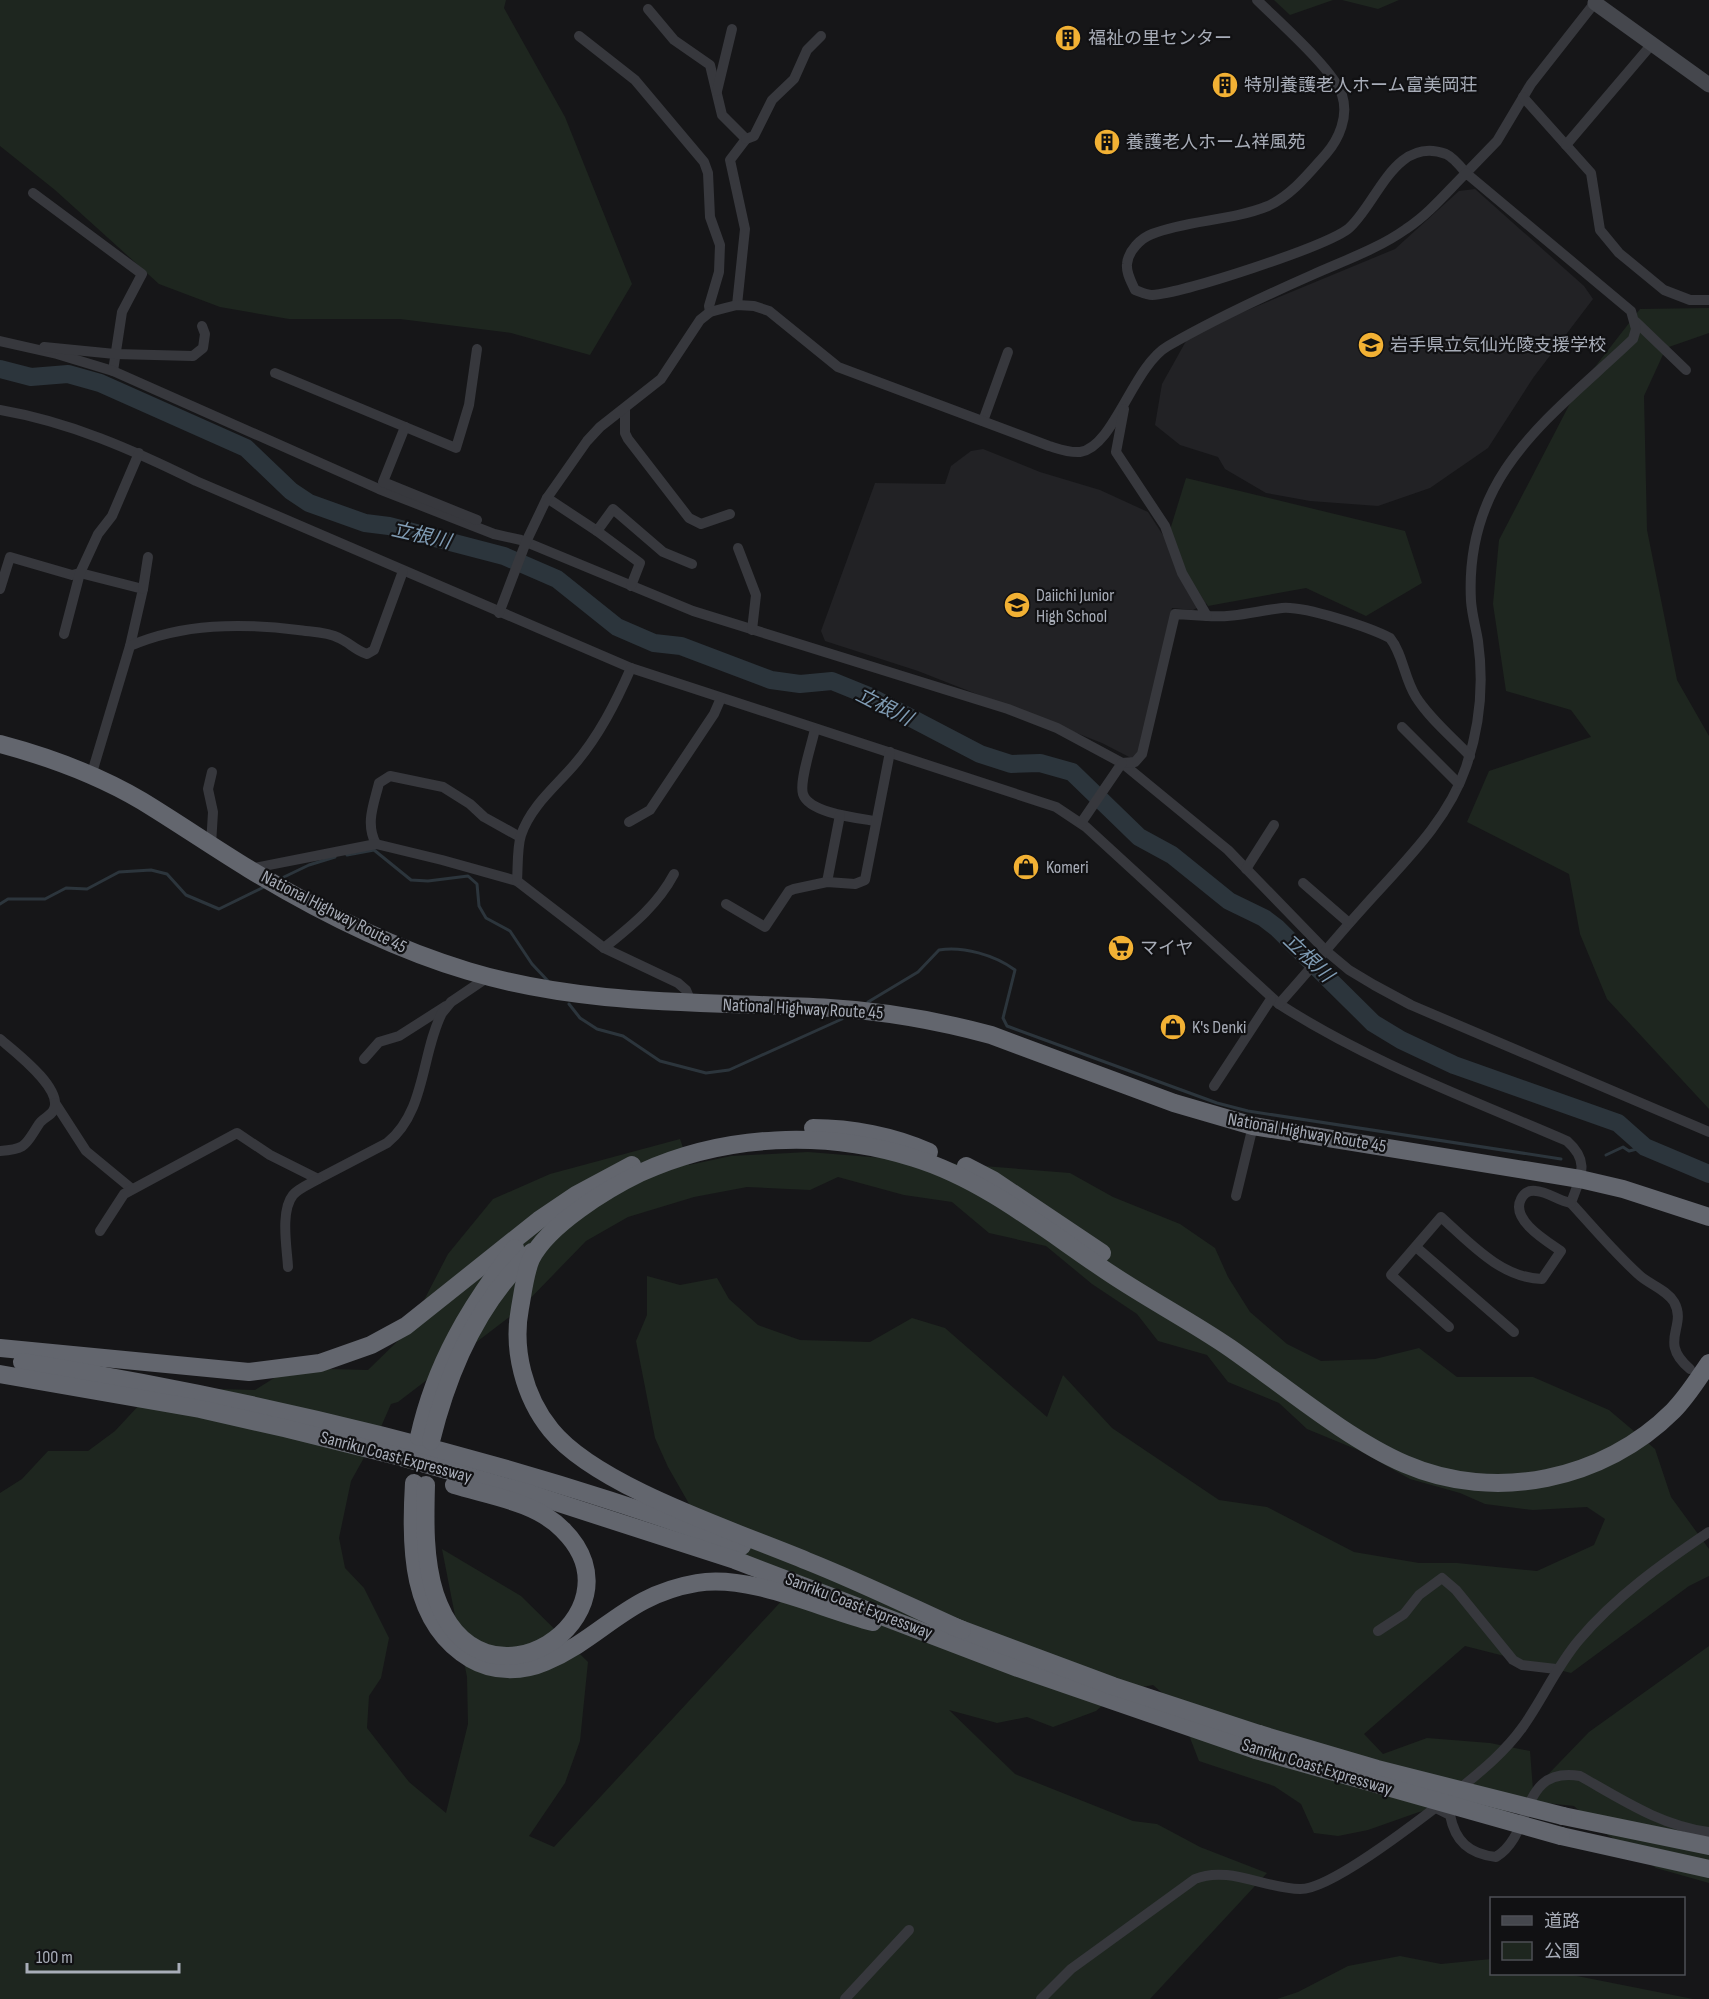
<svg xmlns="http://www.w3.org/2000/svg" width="1709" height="1999" font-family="'Sofia Sans Condensed','Noto Sans JP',sans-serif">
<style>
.built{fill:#222225}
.green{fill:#1e261f;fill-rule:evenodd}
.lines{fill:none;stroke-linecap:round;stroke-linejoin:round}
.stream{stroke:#2c353c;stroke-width:3}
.river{stroke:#2c353c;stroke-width:18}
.street{stroke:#37383d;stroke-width:10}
.secondary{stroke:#45474d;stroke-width:15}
.highway{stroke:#63666e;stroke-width:18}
.highway-bridge{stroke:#63666e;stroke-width:18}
.labels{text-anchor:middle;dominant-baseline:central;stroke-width:4.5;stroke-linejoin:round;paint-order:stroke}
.poi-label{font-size:18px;fill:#a8adb8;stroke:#111113;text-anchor:start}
.street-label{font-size:18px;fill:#a8adb8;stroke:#111113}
.water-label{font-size:20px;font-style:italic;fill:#7f9bb3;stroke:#111113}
</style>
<rect width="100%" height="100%" fill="#161618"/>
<g class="built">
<polygon points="1475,189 1584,286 1593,299 1533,378 1488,448 1430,488 1378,506 1310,501 1266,493 1225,469 1218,457 1180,445 1155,425 1162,384 1190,334 1395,249 1459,191"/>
<polygon points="983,449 1040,472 1100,490 1148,512 1207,603 1193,610 1172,608 1140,751 1133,759 1102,743 918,671 825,641 821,631 875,483 945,484 951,466 971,451"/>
</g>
<g class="green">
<polygon points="0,0 506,0 504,8 565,117 632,284 590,355 511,333 400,319 289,319 220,307 159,284 55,190 0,146"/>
<polygon points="1274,0 1333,0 1290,15"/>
<polygon points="1342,0 1399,0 1378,9"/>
<polygon points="1709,308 1709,333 1666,348 1644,396 1647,530 1677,680 1709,736 1709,1109 1607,999 1580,934 1569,874 1467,822 1489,771 1591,737 1571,710 1506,691 1493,604 1499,540 1577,390 1640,309"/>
<polygon points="1186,478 1405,531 1422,583 1366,616 1306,588 1208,606 1166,543"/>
<path d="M 680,1139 L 689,1165 L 731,1156 L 808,1152 L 1070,1173 L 1113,1197 L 1180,1224 L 1215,1248 L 1228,1277 L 1250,1312 L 1287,1344 L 1321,1361 L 1375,1359 L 1419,1348 L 1457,1377 L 1533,1377 L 1609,1410 L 1655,1449 L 1671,1497 L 1709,1549 L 1709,1576 L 1689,1586 L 1571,1673 L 1465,1646 L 1364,1734 L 1383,1754 L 1427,1738 L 1490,1743 L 1530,1751 L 1533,1790 L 1589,1732 L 1709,1646 L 1709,1883 L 1656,1868 L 1602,1831 L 1574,1806 L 1546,1803 L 1490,1814 L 1457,1805 L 1419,1812 L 1368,1830 L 1338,1836 L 1314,1833 L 1301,1804 L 1274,1786 L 1199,1761 L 1185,1725 L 1182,1710 L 1153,1685 L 1131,1689 L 1109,1700 L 1096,1711 L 1053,1727 L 1027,1717 L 997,1723 L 949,1710 L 1015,1774 L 1133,1821 L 1157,1824 L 1200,1847 L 1267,1873 L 1150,1999 L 0,1999 L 0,1493 L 22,1479 L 48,1451 L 88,1451 L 115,1431 L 141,1403 L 216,1389 L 255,1390 L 290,1368 L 368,1370 L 408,1331 L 448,1254 L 493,1199 L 550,1174 ZM 838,1177 L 904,1195 L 952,1202 L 989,1233 L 1046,1246 L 1092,1284 L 1137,1314 L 1158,1341 L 1207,1355 L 1228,1382 L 1279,1403 L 1307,1429 L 1358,1450 L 1410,1479 L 1460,1493 L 1485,1504 L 1533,1510 L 1587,1507 L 1605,1519 L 1594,1545 L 1537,1571 L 1457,1563 L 1419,1563 L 1354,1552 L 1267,1507 L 1219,1500 L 1112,1428 L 1063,1375 L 1047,1417 L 945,1328 L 912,1318 L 870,1342 L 800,1340 L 758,1325 L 729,1299 L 717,1278 L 680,1285 L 647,1276 L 647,1315 L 636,1341 L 655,1438 L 668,1467 L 692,1509 L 757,1567 L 799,1582 L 554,1847 L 529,1836 L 565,1783 L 580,1741 L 588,1662 L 521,1596 L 442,1549 L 467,1677 L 468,1724 L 446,1813 L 409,1782 L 367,1728 L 369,1696 L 381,1678 L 389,1638 L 364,1588 L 345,1568 L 339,1538 L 351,1481 L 380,1429 L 391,1404 L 398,1402 L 521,1308 L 586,1241 L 628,1217 L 694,1197 L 747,1187 L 810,1190 Z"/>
<polygon points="1400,1956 1441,1964 1491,1959 1492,1974 1567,1974 1693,1999 1277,1999 1298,1992 1348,1966"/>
</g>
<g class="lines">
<g class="stream">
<polyline points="347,855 374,850 411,880 428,881 468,876 477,884 479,906 486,918 510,931 532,964 548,981"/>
<polyline points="284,877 309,865 335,857"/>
<polyline points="0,904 8,899 45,899 66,888 87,889 119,872 151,870 167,874 186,895 219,909 264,887"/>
<path d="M 868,1002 L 918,972 L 939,950 C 963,946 995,955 1015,970 L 1003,1018 L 1007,1026 L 1217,1103 L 1248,1111 L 1561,1159"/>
<polyline points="569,1004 580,1018 597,1029 623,1036 660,1061 706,1073 729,1070 842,1019"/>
<polyline points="1606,1155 1623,1147 1629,1151 1645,1147"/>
</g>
<polyline class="river" points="0,369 31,377 68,374 100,383 246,448 291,491 309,503 365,523 389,526 504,556 557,579 617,627 654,643 681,646 771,680 800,684 832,681 869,696 980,754 1011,764 1040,763 1072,772 1139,837 1172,855 1229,901 1264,918 1277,928 1373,1023 1401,1040 1454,1065 1618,1123 1645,1147 1709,1174"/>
<g class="street">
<path d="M 1257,0 C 1278,21 1334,70 1342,95 C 1349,116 1339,139 1326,154 C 1309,173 1292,195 1268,206 C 1231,221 1187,220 1152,234 C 1141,238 1128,251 1127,264 C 1126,273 1131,281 1135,290 C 1141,292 1146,295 1152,295 C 1184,293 1324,247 1348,229 C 1377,205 1394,135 1446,154 C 1453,157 1461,167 1466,173 L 1497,141 L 1531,84 L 1597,0"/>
<polyline points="648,9 674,40 710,65 722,115 746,139 730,160 745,229 737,305"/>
<polyline points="579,36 635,80 704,162 708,173 710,217 720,245 719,272 709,306 710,312"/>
<polyline points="717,91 732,29"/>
<polyline points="1523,97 1591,173 1600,230 1619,253 1664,290 1690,300 1709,300"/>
<polyline points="746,139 754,136 772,100 794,79 807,50 821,36"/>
<polyline points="1566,145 1652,44"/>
<polyline points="33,193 142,274 122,312 113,371"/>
<polyline points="1636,322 1686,370"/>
<polyline points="0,341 57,354 113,371 379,489 494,534 521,540 693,611 1008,709 1057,728 1122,763 1228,850 1325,950 1349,970 1374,985 1411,1005 1709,1132"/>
<polyline points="44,347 115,354 193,356 203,348 205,334 202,326"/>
<polyline points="275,373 456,448 469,405 477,349"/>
<polyline points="625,409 625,433 628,439 689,518 701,524 730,514"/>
<path d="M 0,410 C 70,422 133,450 196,481 L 631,668 L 1056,807 L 1086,827 L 1279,1004 C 1369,1062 1470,1099 1567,1141 C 1591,1162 1580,1177 1571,1203 C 1593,1227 1614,1252 1638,1274 C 1648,1284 1666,1289 1674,1302 C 1688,1327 1657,1341 1690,1369"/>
<polyline points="983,421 1008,352"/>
<polyline points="405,427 383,482 477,520"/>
<polyline points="547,498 597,531 613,509 663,552 692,564"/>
<polyline points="597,531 640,563 631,586"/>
<polyline points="738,548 756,595 752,630"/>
<polyline points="0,589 10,557 72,575 80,573 143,589 130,646"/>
<polyline points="143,589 148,557"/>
<path d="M 499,613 L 526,542 L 547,498 L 587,441 L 600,427 L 661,379 L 700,320 L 710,312 L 725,308 L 737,305 L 754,306 L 769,311 L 838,367 L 1049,446 C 1059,449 1069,453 1080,452 C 1114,447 1133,366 1168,346 C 1215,319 1262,297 1312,275 C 1343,261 1378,249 1406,229 C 1429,214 1447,192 1466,173 L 1631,311 L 1636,329 L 1633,339 C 1550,418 1464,473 1471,601 C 1472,615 1476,628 1478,641 C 1484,684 1480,726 1466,767 C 1447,823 1401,865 1362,909 C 1334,940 1307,973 1279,1004"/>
<path d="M 1207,616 C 1233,618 1256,611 1282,608 C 1305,606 1369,627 1390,638 C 1403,654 1404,678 1416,697 C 1430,719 1452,737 1470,756"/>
<polyline points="64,634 80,573 98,534 112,516 139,453"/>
<polyline points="1402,727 1459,784"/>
<path d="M 815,729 C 812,744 799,781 803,794 C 809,813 857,818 875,821"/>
<polyline points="1122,763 1135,762 1142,754 1175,614 1207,616 1182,573 1165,526 1116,452 1124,409"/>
<path d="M 91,776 L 130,646 C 183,623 242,623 298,630 C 311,632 328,632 339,638 C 350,643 355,650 367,654 L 374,650 L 403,571"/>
<polyline points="629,822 650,810 714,714 721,698"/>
<polyline points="1081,823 1122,763"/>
<path d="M 376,844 C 365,823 374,804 379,783 L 390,776 L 443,787 L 470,804 L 484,817 L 520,837"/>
<polyline points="211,845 213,812 208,789 212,772"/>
<polyline points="249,869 376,844 442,860 517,881 604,948 678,983 686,990 692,1004"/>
<polyline points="1246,869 1274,825"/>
<path d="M 517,881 C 518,867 517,848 521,835 C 531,806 555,787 574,765 C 599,736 616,702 631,668"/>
<polyline points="827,882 840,815"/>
<polyline points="1303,883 1349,923"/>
<polyline points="726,904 765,927 789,891 794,889 827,882 855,884 865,880 890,752"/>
<path d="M 604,948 C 631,926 657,906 674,874"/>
<path d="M 0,1039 C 14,1051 66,1090 53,1111 C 50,1116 42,1119 39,1124 C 25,1145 27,1149 0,1151"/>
<polyline points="364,1059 379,1042 399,1036 446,1006"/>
<polyline points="1214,1086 1271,999"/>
<polyline points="55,1103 86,1151 132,1189"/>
<polyline points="1236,1196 1253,1126"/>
<path d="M 100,1231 L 124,1194 L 237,1133 L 270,1155 L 318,1179 L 387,1143 C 426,1112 421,1054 442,1013 L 451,1002 L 488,977"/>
<polyline points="1416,1247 1514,1332"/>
<path d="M 288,1267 C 287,1248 280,1211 293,1195 C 299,1188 310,1184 318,1179"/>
<path d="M 1449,1327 L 1391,1275 L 1441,1217 C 1470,1243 1501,1278 1542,1279 L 1561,1251 C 1548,1242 1510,1220 1521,1199 C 1524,1193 1529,1190 1536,1191 C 1549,1192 1558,1201 1571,1203"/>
<polyline points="1378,1631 1404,1614 1419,1595 1442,1578 1456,1590 1513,1660 1522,1665 1556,1669"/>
<path d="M 1457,1791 C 1480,1772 1504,1753 1522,1728 C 1543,1699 1556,1667 1579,1640 C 1615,1597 1663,1563 1709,1532"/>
<path d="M 1438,1809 L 1450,1815 C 1455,1841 1469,1854 1496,1857 C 1535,1833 1518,1766 1580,1776 C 1621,1799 1661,1826 1709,1832"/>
<polyline points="845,1999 909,1930"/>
<path d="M 1041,1999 L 1071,1969 L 1195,1879 C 1228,1865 1266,1889 1300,1889 C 1330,1890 1418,1821 1444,1801"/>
</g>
<polyline class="secondary" points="1595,3 1709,85"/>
<g class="highway">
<path d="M 0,744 C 49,757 98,775 142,801 C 178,823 213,847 249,869 C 318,911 391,948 468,971 C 587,1007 708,1001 830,1008 C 884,1011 939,1021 991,1035 L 1174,1103 L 1253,1126 L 1580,1179 L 1623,1189 L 1709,1217"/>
<path d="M 813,1128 C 851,1128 894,1136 929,1152"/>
<polyline points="966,1166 993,1180 1102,1253"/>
<polyline points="0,1348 249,1372 320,1363 371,1345 406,1326 539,1220 576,1195 632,1165"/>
<path d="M 22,1362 C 264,1401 512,1461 742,1546"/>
<polyline points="0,1374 200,1409 284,1428 401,1457 531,1494 735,1560 1018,1668 1256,1750"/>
<path d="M 419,1437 C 435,1364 470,1306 515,1248"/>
<path d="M 431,1441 C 448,1372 478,1301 532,1252"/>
<path d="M 414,1483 C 410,1546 410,1623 471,1659 C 493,1672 522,1672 545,1662 C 604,1637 626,1595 697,1583 C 751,1574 821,1609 873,1622"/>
<path d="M 426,1485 C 425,1521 424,1559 435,1594 C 480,1729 648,1614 563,1530 C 536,1502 490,1496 454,1485"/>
<polyline points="952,1626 1113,1686 1259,1734"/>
<path d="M 962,1630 C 911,1607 860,1582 807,1561 C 738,1532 597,1487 551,1430 C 524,1397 512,1349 520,1308 C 523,1292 525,1273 531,1259 C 548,1225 607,1189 640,1173 C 725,1134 825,1130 914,1158 C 986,1180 1049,1233 1111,1274 C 1150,1300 1192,1322 1230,1348 C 1283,1385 1347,1439 1405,1464 C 1495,1503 1604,1480 1673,1411 C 1687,1397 1698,1379 1709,1363"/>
<polyline points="1563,1816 1709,1846"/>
<polyline points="1561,1836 1709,1869"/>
</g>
<g class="highway-bridge">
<polyline points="1259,1734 1377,1769 1563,1816"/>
<polyline points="1256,1750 1561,1836"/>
</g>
</g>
<defs>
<symbol id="building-disc" viewBox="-11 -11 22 22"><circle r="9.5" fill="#f2b134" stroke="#111113"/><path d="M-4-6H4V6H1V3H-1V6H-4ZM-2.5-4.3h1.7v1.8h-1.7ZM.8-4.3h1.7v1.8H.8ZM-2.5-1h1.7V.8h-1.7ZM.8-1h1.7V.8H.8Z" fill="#111"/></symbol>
<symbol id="school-disc" viewBox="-11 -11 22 22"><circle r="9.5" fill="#f2b134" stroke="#111113"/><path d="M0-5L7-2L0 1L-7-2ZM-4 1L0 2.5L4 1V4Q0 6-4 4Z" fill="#111"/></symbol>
<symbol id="shop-disc" viewBox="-11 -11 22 22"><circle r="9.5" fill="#f2b134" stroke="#111113"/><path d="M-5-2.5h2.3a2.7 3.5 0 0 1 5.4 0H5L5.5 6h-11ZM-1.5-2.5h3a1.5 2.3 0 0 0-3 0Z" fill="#111"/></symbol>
<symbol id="supermarket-disc" viewBox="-11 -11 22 22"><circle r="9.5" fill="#f2b134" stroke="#111113"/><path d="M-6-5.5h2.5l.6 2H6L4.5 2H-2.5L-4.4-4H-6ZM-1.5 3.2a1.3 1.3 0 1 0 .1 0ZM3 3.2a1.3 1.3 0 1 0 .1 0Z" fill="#111"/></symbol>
</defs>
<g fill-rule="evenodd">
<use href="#building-disc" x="1053" y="23" width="30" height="30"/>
<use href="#building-disc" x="1210" y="70" width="30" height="30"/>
<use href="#building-disc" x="1092" y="127" width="30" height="30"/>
<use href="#school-disc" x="1356" y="330" width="30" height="30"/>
<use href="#school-disc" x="1002" y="590" width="30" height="30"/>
<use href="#shop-disc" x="1011" y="852" width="30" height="30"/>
<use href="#supermarket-disc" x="1106" y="933" width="30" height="30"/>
<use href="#shop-disc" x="1158" y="1012" width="30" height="30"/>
</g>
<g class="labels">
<g class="poi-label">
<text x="1088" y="38">福祉の里センター</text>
<text x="1244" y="85">特別養護老人ホーム富美岡荘</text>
<text x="1126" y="142">養護老人ホーム祥風苑</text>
<text x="1390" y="345">岩手県立気仙光陵支援学校</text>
<text x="1036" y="595">Daiichi Junior<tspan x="1036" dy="21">High School</tspan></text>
<text x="1046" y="867">Komeri</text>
<text x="1140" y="948">マイヤ</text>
<text x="1192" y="1027">K's Denki</text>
</g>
<g class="street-label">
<text transform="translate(334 912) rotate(27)">National Highway Route 45</text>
<text transform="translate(803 1009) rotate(3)">National Highway Route 45</text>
<text transform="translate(1307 1133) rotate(10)">National Highway Route 45</text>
<text transform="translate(396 1457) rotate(15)">Sanriku Coast Expressway</text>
<text transform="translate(859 1606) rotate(21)">Sanriku Coast Expressway</text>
<text transform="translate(1317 1767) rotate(17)">Sanriku Coast Expressway</text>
</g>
<g class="water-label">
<text transform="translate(421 536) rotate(13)">立根川</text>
<text transform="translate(884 707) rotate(27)">立根川</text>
<text transform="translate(1308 958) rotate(44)">立根川</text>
</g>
</g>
<rect x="1490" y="1897" width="195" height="78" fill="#111113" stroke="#4d4f55" stroke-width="1.5"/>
<rect x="1502" y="1916" width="30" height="9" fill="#45474d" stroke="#4d4f55" stroke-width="1.5"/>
<text x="1544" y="1927" font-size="18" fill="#a8adb8">道路</text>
<rect x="1502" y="1942" width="30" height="18" fill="#1e261f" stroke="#4d4f55" stroke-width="1.5"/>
<text x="1544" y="1957" font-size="18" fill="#a8adb8">公園</text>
<path d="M27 1963v9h152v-9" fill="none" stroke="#a8adb8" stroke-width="3"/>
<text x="36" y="1963" font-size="18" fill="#a8adb8" stroke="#111113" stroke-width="4.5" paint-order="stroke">100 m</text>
</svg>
